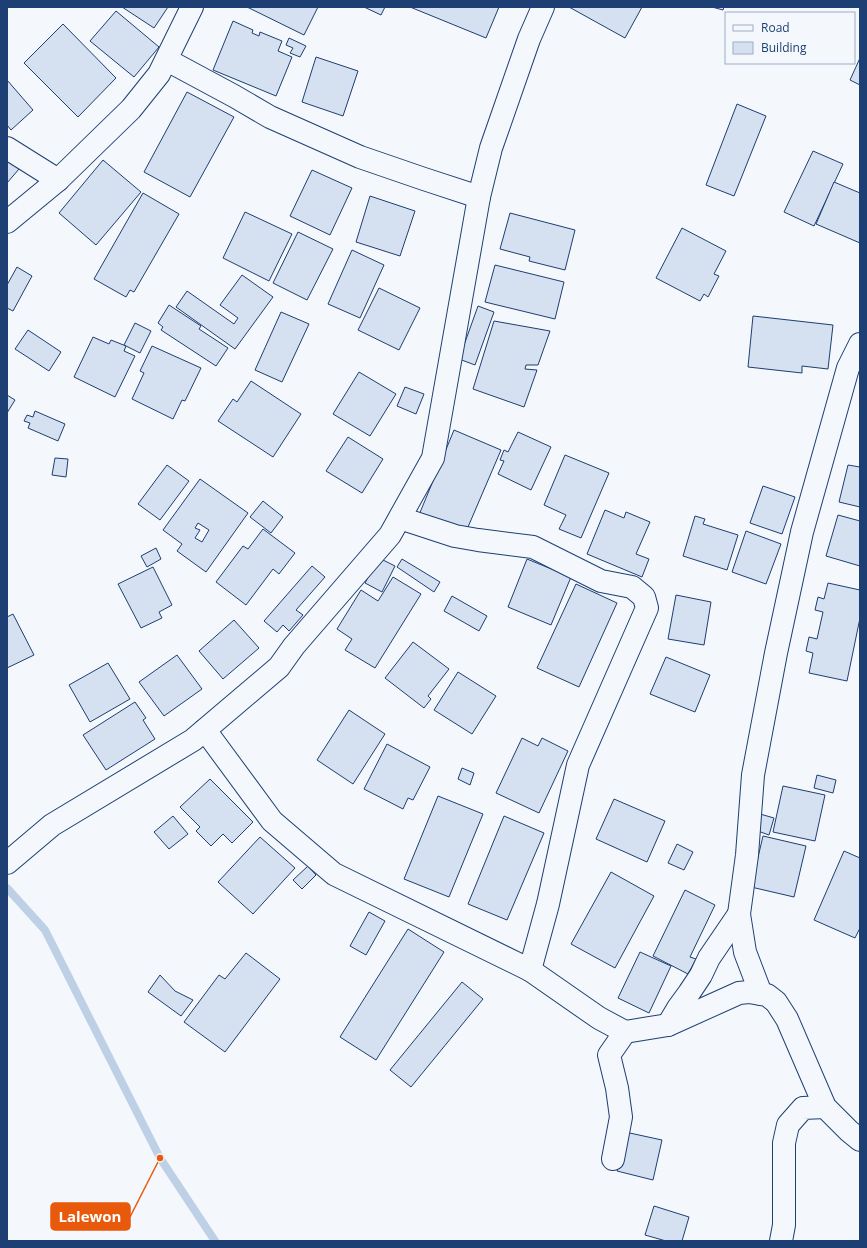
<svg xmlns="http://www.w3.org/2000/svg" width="867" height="1248" font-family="'Open Sans',sans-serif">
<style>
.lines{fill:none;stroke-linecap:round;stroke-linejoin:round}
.stream{stroke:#bed0e5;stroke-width:8}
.building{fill:#d5e0f0;stroke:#1d3f73;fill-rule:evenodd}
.street-casing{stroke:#1d3f73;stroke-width:24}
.street{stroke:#f4f7fb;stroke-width:22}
.leader{fill:none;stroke:#e8590c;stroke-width:1.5}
.callout-dot{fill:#e8590c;stroke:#f4f7fb;stroke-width:1.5}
.callout{fill:#e8590c;stroke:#e8590c;stroke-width:1.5}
.callout-label{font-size:15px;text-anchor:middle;font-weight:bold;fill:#fff}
</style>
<rect width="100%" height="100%" fill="#f4f7fb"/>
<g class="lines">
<polyline class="stream" points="7,888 45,930 160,1158 215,1241"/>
</g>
<g class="building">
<polygon points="122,7 168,7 154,28"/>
<polygon points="247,7 318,7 304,35"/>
<polygon points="364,7 385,7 381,15"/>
<polygon points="410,7 499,7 486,38"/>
<polygon points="569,7 642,7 625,38"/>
<polygon points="712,7 724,7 723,10"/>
<polygon points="116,11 159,47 134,77 90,41"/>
<polygon points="233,21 253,30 252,33 259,36 260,32 282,41 278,51 292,57 276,96 213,70"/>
<polygon points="63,24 116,78 78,117 24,63"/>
<polygon points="289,38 306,46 300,57 290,53 293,48 286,45"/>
<polygon points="316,57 358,71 343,116 302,102"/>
<polygon points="860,58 860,85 850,80"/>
<polygon points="7,80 33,110 11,130 7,125"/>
<polygon points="187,92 234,117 190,197 144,172"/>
<polygon points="737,104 766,116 734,196 706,185"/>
<polygon points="813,151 843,164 814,226 784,212"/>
<polygon points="7,159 19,169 7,183"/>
<polygon points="103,160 141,192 96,245 59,213"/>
<polygon points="312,170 352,188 330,235 290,216"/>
<polygon points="834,182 860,193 860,243 816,224"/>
<polygon points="143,193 179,214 134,292 130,290 126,297 94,279"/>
<polygon points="370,196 415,211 400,256 356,242"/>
<polygon points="245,212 292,234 269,281 223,258"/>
<polygon points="510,213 575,230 565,270 529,261 530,257 500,249"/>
<polygon points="682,228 726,251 714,274 719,276 708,297 704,294 700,301 656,278"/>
<polygon points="298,232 333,249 307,300 273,283"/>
<polygon points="352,250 384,265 360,318 328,304"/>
<polygon points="495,265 564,282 555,319 485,302"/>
<polygon points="17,267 32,276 13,311 7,308 7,285"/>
<polygon points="242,275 273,297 235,349 176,307 187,291 234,324 238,318 220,305"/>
<polygon points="379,288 420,308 399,350 358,330"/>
<polygon points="169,305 201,326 199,329 228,348 216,366 161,330 163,327 158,323"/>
<polygon points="478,306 494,312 475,365 459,359"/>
<polygon points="281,312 309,324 282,382 255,370"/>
<polygon points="753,316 833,325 828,369 802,366 802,373 748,367"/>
<polygon points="494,321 550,331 538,365 526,365 525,369 537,370 524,407 473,389"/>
<polygon points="135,323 151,331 140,353 124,345"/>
<polygon points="28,330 61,352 49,371 15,349"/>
<polygon points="93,337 109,344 111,340 126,346 124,351 135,356 115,397 74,377"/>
<polygon points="152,346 201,368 185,401 182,400 173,419 132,399 144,373 140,371"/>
<polygon points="359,372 396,394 370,436 333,414"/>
<polygon points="251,381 301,414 273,457 218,421 233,399 237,402"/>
<polygon points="405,387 424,394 416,414 397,406"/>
<polygon points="7,395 15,400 7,413"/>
<polygon points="35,411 65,424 58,441 28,428 30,423 24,421 27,415 33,417"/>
<polygon points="454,430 501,450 465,534 419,515"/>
<polygon points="518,432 551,447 531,490 498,474 504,461 500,460 504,450 508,452"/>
<polygon points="348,437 383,459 362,493 326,471"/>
<polygon points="565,455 609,473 581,538 559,529 566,515 544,505"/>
<polygon points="55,458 68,459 66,477 52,475"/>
<polygon points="167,465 189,481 160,520 138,504"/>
<polygon points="848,465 860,467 860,507 839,502"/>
<path d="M 200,479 L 248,513 L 206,572 L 177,551 L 182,544 L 163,530 ZM 198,523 L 209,530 L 202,542 L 195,538 L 200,530 L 195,528 Z"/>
<polygon points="763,486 795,497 782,534 750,523"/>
<polygon points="263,501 283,517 271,533 250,517"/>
<polygon points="605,510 624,518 626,512 650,522 636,554 649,559 642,577 587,554"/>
<polygon points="838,515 860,521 860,566 826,556"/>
<polygon points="695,516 705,519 703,524 738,535 727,570 683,556"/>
<polygon points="263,529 295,553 279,574 273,569 246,605 216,582 243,546 248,549"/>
<polygon points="746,531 781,544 766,584 732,572"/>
<polygon points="156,548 161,559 147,567 141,556"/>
<polygon points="379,558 395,566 382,592 365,583"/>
<polygon points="402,559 440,582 434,592 397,567"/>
<polygon points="527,559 571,577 551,625 508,607"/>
<polygon points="312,566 325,577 296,610 303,615 289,631 283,625 277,632 264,621"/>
<polygon points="153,567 172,605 159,612 162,618 141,628 118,584"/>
<polygon points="393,577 421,594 375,668 345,650 352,639 337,629 361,590 378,601"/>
<polygon points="828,583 860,590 860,618 847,681 809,673 813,653 806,651 809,637 817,639 823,612 815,610 818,597 824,599"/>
<polygon points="576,584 617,603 579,687 537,668"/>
<polygon points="676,595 711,602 704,645 668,639"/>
<polygon points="452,596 487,616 479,631 444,611"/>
<polygon points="13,614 34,655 7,668 7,617"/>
<polygon points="234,620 259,648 223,679 199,651"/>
<polygon points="413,642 449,669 428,696 431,699 424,708 385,678"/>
<polygon points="177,655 202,689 164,716 139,682"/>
<polygon points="666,657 710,675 695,712 650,694"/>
<polygon points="108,663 130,699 90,722 69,685"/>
<polygon points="458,672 496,696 472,734 434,710"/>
<polygon points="135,702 146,718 143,720 155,739 106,770 83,735"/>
<polygon points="349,710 385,734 353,784 317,760"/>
<polygon points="522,738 538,746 542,738 568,751 539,813 496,793"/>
<polygon points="387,744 430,767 413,800 408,798 403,809 364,789"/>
<polygon points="462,768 474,773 470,785 458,779"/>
<polygon points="817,775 836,780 833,793 814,788"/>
<polygon points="210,779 253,822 232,843 223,834 211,846 196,831 200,827 180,807"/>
<polygon points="783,786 825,795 815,841 773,832"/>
<polygon points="438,796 483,814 449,897 404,879"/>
<polygon points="614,799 665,821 647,862 596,839"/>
<polygon points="760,814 774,818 769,835 755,830"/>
<polygon points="173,816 188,834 169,849 154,832"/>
<polygon points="504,816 544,833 507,920 468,904"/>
<polygon points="763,836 806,846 794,897 751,887"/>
<polygon points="260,837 295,868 253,914 218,882"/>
<polygon points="677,844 693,852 684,870 668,863"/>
<polygon points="844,851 860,858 860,928 855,938 814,920"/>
<polygon points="308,866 316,875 302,889 293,880"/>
<polygon points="611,872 654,896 615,968 571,944"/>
<polygon points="685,890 715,905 690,957 696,959 688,974 653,956"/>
<polygon points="369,912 385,921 366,955 350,946"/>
<polygon points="408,929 444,952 376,1060 340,1037"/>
<polygon points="640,952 671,966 649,1013 618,998"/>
<polygon points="246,953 280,979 225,1052 184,1022 219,975 225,979"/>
<polygon points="160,975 175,991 193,1000 181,1016 148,992"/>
<polygon points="462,982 483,999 411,1087 390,1070"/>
<polygon points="625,1132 662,1140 653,1180 617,1171"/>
<polygon points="654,1206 689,1217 682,1241 666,1241 645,1235"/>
</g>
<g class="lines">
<defs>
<g id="street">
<polyline points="167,60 234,96 270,117 360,157 424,179 479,197"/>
<polyline points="7,148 58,180"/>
<polyline points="7,222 58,180 131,109 159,74 192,7"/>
<polyline points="400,518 455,536 478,540 533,547 601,581 632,587 644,597 647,608 578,765 548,904 530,970"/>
<polyline points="205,730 272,821 334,874 530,970 599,1018 625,1032 609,1055 617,1088 621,1117 613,1159"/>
<polyline points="7,863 52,825 193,740 279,667 294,646 390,535 433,458 479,197 491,148 529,39 543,7"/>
<polyline points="761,994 745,952 739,914 747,855 753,775 776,653 802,532 848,368 860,344"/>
<polyline points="668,1025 678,1008 689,993 701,975 709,958 739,914"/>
<polyline points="625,1032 668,1025 739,993 749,992 767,995 776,1002 787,1019 825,1107 849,1131 860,1140"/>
<polyline points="781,1241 784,1225 784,1143 788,1125 803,1108 825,1107"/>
</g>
</defs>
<use href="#street" class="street-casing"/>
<use href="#street" class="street"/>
</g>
<path class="leader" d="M160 1158L130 1217"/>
<circle class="callout-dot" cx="160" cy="1158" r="4"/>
<rect class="callout" x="51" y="1203" width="79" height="27" rx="4"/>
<g class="callout-label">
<text x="90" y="1222">Lalewon</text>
</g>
<rect width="867" height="1248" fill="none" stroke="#1d3f73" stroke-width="16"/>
<rect x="725" y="12" width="130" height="52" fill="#f4f7fb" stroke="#9eadc5"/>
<rect x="733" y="25" width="20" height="6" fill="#f4f7fb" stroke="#9eadc5"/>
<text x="761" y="32" font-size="12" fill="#1d3f73">Road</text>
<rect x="733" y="42" width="20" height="12" fill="#d5e0f0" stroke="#9eadc5"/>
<text x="761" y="52" font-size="12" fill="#1d3f73">Building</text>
</svg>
